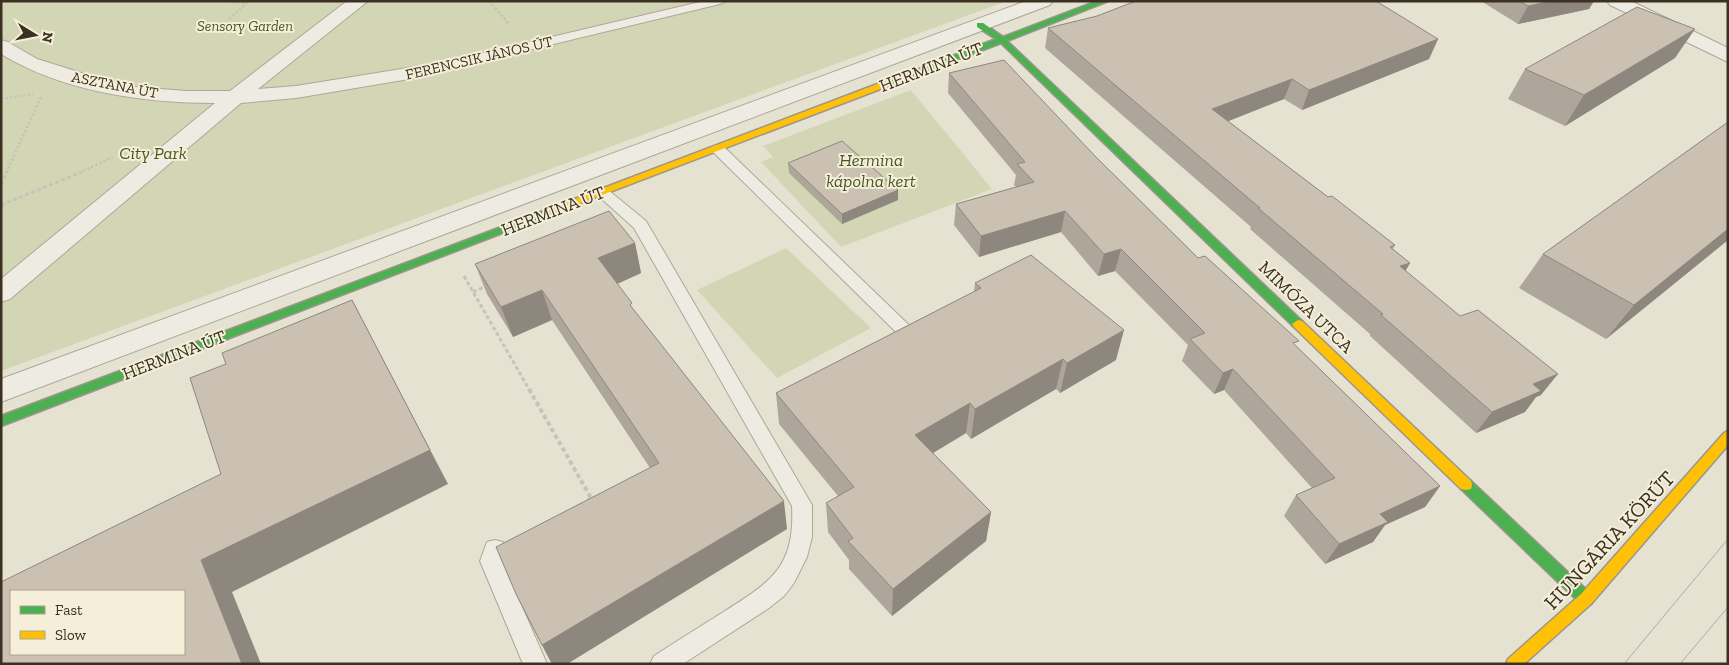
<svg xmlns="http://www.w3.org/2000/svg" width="1729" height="665" font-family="'Zilla Slab',serif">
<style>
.green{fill:#d3d6b5}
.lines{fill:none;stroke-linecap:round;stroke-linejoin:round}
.lane-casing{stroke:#aca79a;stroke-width:2}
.street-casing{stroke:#aca79a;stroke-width:2}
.fast-casing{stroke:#9b968a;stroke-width:3}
.slow-casing{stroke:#9b968a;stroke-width:3}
.path-far2{stroke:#c7c3b9;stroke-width:2.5;stroke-dasharray:2.5 2;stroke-linecap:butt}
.path-far1{stroke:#c7c3b9;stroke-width:3;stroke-dasharray:4 2.5;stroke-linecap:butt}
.path{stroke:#c7c3b9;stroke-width:4;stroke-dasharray:4.5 3;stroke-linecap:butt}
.lane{fill:#eeebe3;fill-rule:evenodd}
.street{fill:#eeebe3;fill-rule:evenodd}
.fast{fill:#4caf50;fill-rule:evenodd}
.slow{fill:#ffc107;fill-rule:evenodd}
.tram{stroke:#aeaba2;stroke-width:1}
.wall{fill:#aea69a}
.shaded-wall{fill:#8d877d}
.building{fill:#cac1b3;stroke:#8d877d;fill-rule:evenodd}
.labels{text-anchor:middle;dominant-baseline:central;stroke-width:4;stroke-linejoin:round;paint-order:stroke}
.far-park-label{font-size:15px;font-style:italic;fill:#485728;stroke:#f5efd9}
.far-street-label{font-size:15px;fill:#3b3021;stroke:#f5efd9}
.street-label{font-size:18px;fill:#3b3021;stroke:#f5efd9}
.park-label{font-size:18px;font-style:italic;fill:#485728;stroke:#f5efd9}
.near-street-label{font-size:21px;fill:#3b3021;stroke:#f5efd9}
</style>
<rect width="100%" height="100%" fill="#e6e2d2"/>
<g class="green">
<polygon points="1,1 1007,1 1,371"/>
<polygon points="911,90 992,189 841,247 761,162 773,157 763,146"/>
<polygon points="786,248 871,328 777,378 697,290"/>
</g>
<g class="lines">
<defs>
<g id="lane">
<polygon points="704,1 726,1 720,4 420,76 414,72 420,68"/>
<polygon points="718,145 723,146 911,327 914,331 911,335 905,337 899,335 713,152 711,149 713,146"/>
<path d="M 602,187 L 607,189 L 646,221 L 812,505 L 812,537 L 807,557 L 794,583 L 784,596 L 769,608 L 683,664 L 650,664 L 654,656 C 677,641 701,626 725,611 C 772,581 795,567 792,506 L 634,228 L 594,192 L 597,189 Z"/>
<polygon points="495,540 503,542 506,549 502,561 547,664 523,664 480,561 487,542"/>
</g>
<g id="street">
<path d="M 347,1 L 368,1 L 258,89 L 296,86 L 420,66 L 427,68 L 430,72 L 427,76 L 296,98 L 241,103 L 10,299 L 1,302 L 1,279 L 215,103 C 143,103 64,92 1,54 L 1,40 L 8,42 L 37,59 L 88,75 L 136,87 L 186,91 L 230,91 Z"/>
<polygon points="1026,1 1053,1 1050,5 1,402 1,379"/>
<polygon points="1607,1 1631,1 1728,48 1728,62 1610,5"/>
</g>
<g id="fast">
<polygon points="1097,1 1108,1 1007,41 1302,321 1304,324 1302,327 1294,327 1001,43 883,88 877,88 876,86 996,39 977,27 977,23 983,23 1003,37"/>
<polygon points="554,207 559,210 557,212 1,426 1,416"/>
<polygon points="1466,480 1471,481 1591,594 1593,599 1591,604 1586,606 1581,604 1461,489 1460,485 1461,481"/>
</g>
<g id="slow">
<polygon points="880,83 883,84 883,88 557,212 551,212 549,210 551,208"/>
<polygon points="1298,320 1302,321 1471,481 1472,485 1471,489 1466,490 1461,489 1294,327 1292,324"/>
<polygon points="1728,431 1728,445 1591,604 1524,664 1506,664 1508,659 1581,594 1724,433"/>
</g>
</defs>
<use href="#lane" class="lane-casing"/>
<use href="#street" class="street-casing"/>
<use href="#fast" class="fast-casing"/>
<use href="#slow" class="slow-casing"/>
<g class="path-far2">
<polyline points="224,1 246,3"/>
<polyline points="489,1 510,25"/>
<polyline points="229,19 249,1"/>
<polyline points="1,99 33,94"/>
<polyline points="6,173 41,97"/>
<polyline points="79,173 113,157"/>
</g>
<g class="path-far1">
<polyline points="1,185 7,172"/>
<polyline points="1,205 82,172"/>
<polyline points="464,276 530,391"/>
<polyline points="473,292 486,286"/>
</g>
<polyline class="path" points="529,389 591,498 588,500"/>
<use href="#lane" class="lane"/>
<use href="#street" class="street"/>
<use href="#fast" class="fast"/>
<use href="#slow" class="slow"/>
<g class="tram">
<polyline points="1624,664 1728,539"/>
<polyline points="1680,664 1728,607"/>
</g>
</g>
<g class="wall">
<polygon points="1481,1 1594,1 1589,9 1518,24"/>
<polygon points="1048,28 1438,39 1429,59 1302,110 1284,99 1228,121 1328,197 1395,245 1393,249 1410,263 1405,271 1541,395 1536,397 1525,412 1476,433 1370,336 1370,334 1250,229 1251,227 1045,48"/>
<polygon points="1675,58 1565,126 1508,99 1525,69"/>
<polygon points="949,73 1096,157 1198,258 1296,346 1440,486 1425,507 1385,525 1373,542 1325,564 1284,516 1296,495 1312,488 1224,390 1214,394 1182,361 1188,345 1115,271 1098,276 1061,232 979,257 954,225 956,204 1016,187 1014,185 1016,175 948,93"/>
<polygon points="1728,122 1728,240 1606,339 1519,288 1543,254"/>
<polygon points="788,163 898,190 898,200 842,224 789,173"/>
<polygon points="635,243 641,273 617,284 633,309 787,529 567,664 552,664 516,594 650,468 552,320 513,337 487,294 475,264"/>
<polygon points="975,283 1116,360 1060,393 1056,389 971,439 966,433 933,453 991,512 986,541 892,616 849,569 849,560 828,532 826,503 838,496 779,424 776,393 974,292"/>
</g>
<g class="shaded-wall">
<polygon points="1551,1 1594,1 1589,9 1518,24 1528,6"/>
<polygon points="1695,29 1675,58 1565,126 1584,95"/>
<polygon points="1438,39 1429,59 1302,110 1309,90"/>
<polygon points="1292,79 1284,99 1206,130 1212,109"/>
<polygon points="898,190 898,200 842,224 842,214"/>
<polygon points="1065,211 1061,232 979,257 981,236"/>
<polygon points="1728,229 1728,240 1606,339 1634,305"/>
<polygon points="635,243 641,273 606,289 598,258"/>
<polygon points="1121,249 1115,271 1098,276 1104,254"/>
<polygon points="1410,263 1398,284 1400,266"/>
<polygon points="542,290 552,320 513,337 501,307"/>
<polygon points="352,300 448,484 232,592 261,664 242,664 201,560"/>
<polygon points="1124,330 1116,360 1060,393 1067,363"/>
<polygon points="1063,359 1056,389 971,439 975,409"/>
<polygon points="1233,369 1224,390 1214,394 1223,373"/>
<polygon points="1558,374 1541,395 1536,397 1525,412 1476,433 1492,412 1533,384"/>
<polygon points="970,403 966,433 913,465 915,435"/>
<polygon points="1440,486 1425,507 1385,525 1373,542 1325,564 1339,544 1380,514"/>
<polygon points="784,501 787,529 567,664 552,664 542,645"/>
<polygon points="991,512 986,541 892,616 893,589"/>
</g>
<g class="building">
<polygon points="1136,1 1376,1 1438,39 1309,90 1292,79 1212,109 1328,197 1332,196 1395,245 1390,247 1410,263 1400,266 1460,316 1478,310 1558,374 1533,384 1541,391 1492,412 1381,315 1383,314 1258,208 1260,208 1048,28 1097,16"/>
<polygon points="1519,1 1551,1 1528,6"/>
<polygon points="1637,7 1695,29 1584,95 1525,69"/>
<polygon points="1004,60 1096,157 1198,258 1205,256 1299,341 1293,343 1440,486 1380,514 1388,522 1339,544 1296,495 1335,478 1233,369 1223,373 1190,339 1205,333 1121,249 1104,254 1065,211 981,236 956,204 1034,182 1017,164 1025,162 949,73"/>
<polygon points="1728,122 1728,229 1634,305 1543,254"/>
<polygon points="842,141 898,190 842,214 788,163"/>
<polygon points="609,211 635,243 598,258 632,303 630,305 784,501 542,645 516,594 496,547 659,463 542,290 501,307 475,264"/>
<polygon points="1031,255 1124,330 1067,363 1063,359 975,409 970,403 915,435 991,512 893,589 848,541 853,538 826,503 854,487 776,393 981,288 975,283"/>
<path d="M 352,300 L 430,450 L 201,560 L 242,664 L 1,664 L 1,582 L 221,474 L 190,378 L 226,364 L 222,353 ZM 11,591 L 184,591 L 184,654 L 11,654 Z"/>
</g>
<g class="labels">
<g class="far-park-label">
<text x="245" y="26">Sensory Garden</text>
</g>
<g class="far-street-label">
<text transform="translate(479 58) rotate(-13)">FERENCSIK JÁNOS ÚT</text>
<text transform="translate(115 85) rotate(11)">ASZTANA ÚT</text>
</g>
<g class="street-label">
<text transform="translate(931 67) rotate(-21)">HERMINA ÚT</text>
<text transform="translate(553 211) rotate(-21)">HERMINA ÚT</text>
<text transform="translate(1306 307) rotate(44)">MIMÓZA UTCA</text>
<text transform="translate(174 355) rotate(-21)">HERMINA ÚT</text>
</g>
<g class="park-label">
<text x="153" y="153">City Park</text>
<text x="871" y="160">Hermina<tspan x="871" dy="21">kápolna kert</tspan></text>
</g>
<g class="near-street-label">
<text transform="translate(1609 540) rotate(-47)">HUNGÁRIA KÖRÚT</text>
</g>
</g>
<rect width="1729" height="665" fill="none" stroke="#3b3021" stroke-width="5"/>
<rect x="10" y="590" width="175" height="65" fill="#f5efd9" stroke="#aba38f"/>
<rect x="20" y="606" width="25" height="8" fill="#4caf50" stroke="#aba38f"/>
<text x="55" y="615" font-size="15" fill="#3b3021">Fast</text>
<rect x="20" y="631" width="25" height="8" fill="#ffc107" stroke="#aba38f"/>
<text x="55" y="640" font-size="15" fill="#3b3021">Slow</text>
<g transform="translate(35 35) rotate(100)" stroke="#f5efd9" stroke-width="4" paint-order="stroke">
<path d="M0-4L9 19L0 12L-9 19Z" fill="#3b3021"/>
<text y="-8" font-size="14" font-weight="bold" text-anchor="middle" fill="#3b3021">N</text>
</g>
</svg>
